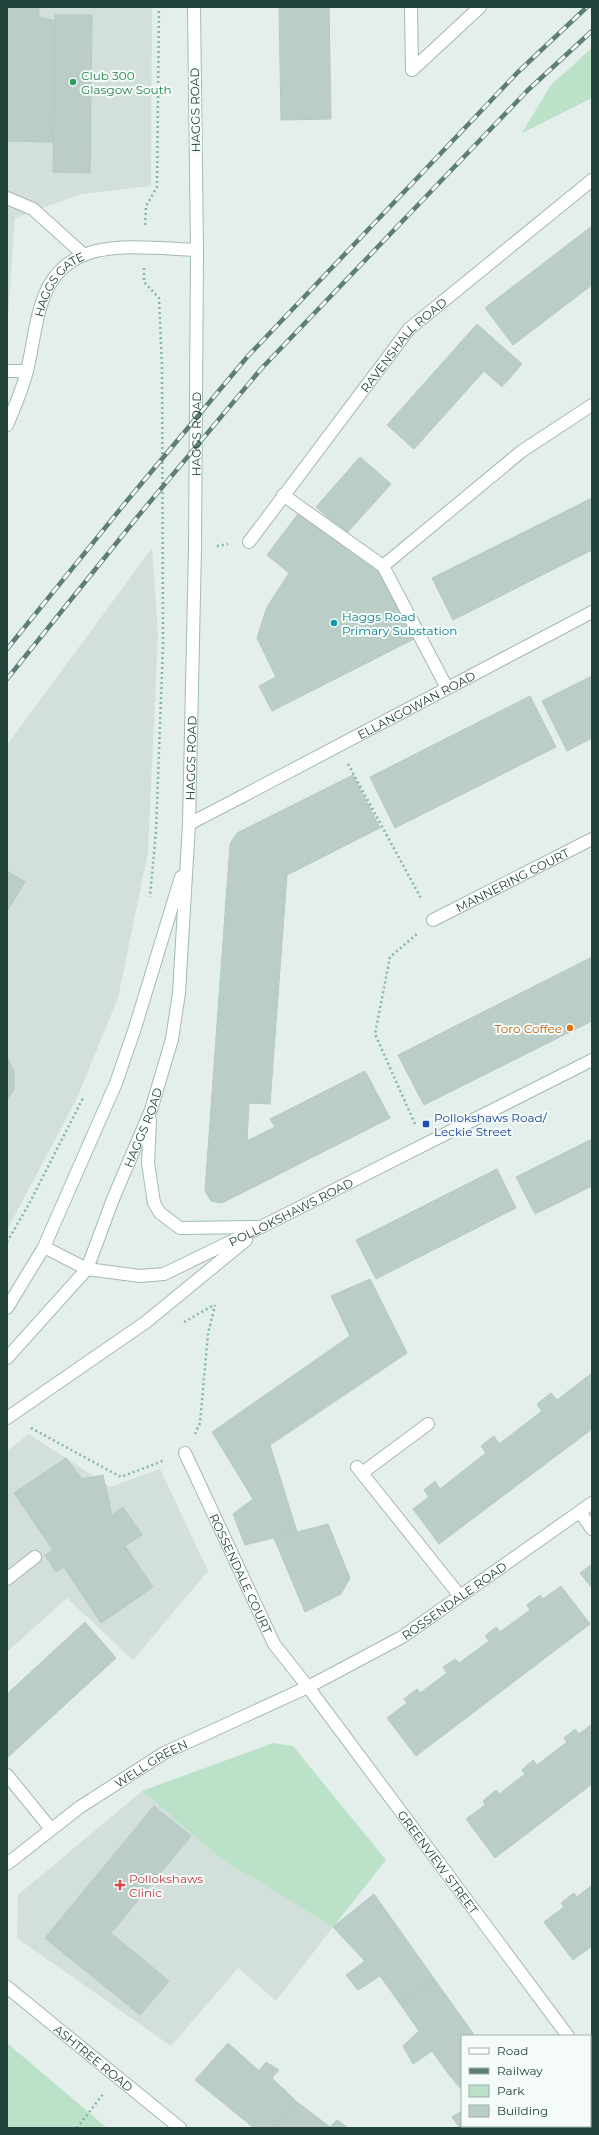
<svg xmlns="http://www.w3.org/2000/svg" width="599" height="2135" font-family="Montserrat,sans-serif">
<style>
.built{fill:#d2dfda}
.green{fill:#bbe2c8}
.building{fill:#bbcdc7;stroke:#b5c9c3}
.lines{fill:none;stroke-linecap:round;stroke-linejoin:round}
.service-casing{stroke:#a6b8b3;stroke-width:14}
.pedestrian-casing{stroke:#a6b8b3;stroke-width:14}
.minor-casing{stroke:#a6b8b3;stroke-width:14}
.tertiary-casing{stroke:#a6b8b3;stroke-width:14}
.secondary-casing{stroke:#a1bcb4;stroke-width:14}
.path{stroke:#81b6a9;stroke-width:2.5;stroke-dasharray:2 3;stroke-linecap:butt}
.service{stroke:#fff;stroke-width:12}
.pedestrian{stroke:#fff;stroke-width:12}
.minor{stroke:#fff;stroke-width:12}
.tertiary{stroke:#fff;stroke-width:12}
.secondary{stroke:#fff;stroke-width:12}
.rail-casing{stroke:#5c7e77;stroke-width:4.5}
.rail{stroke:#f5fbf8;stroke-width:3;stroke-dasharray:9;stroke-linecap:butt}
.leisure-dot{fill:#2e9e5b;stroke:#f5fbf8;stroke-width:1.5}
.culture-dot{fill:#0f9aa8;stroke:#f5fbf8;stroke-width:1.5}
.food-dot{fill:#e8710a;stroke:#f5fbf8;stroke-width:1.5}
.transit-dot{fill:#1a4fb4;stroke:#f5fbf8;stroke-width:1.5}
.health-dot{fill:#e0444e;stroke:#f5fbf8;stroke-width:1.5}
.labels{text-anchor:middle;dominant-baseline:central;stroke-width:4;stroke-linejoin:round;paint-order:stroke}
.leisure-label{font-size:12px;fill:#27864d;stroke:#f5fbf8;text-anchor:start}
.street-label{font-size:12px;fill:#21433c;stroke:#f5fbf8}
.culture-label{font-size:12px;fill:#0d838f;stroke:#f5fbf8;text-anchor:start}
.food-label{font-size:12px;fill:#c56008;stroke:#f5fbf8;text-anchor:end}
.transit-label{font-size:12px;fill:#164399;stroke:#f5fbf8;text-anchor:start}
.health-label{font-size:12px;fill:#be3a42;stroke:#f5fbf8;text-anchor:start}
</style>
<rect width="100%" height="100%" fill="#e4efeb"/>
<g class="built">
<polygon points="7,7 152,7 151,186 81,194 15,218 7,329"/>
<polygon points="152,548 158,634 148,852 118,998 77,1098 7,1230 7,745"/>
<polygon points="29,1434 110,1487 160,1469 208,1571 133,1660 67,1598 7,1652 7,1451"/>
<polygon points="142,1791 220,1858 333,1927 276,2001 238,1968 171,2046 17,1938 18,1895"/>
</g>
<g class="green">
<polygon points="592,48 592,98 522,133 551,85"/>
<polygon points="273,1743 293,1746 386,1860 333,1927 220,1858 142,1791"/>
<polygon points="7,2043 107,2128 7,2128"/>
</g>
<g class="building">
<polygon points="7,7 39,7 39,17 55,21 53,142 7,141"/>
<polygon points="279,7 329,7 331,119 281,120"/>
<polygon points="55,15 92,15 90,173 53,172"/>
<polygon points="592,226 592,285 513,345 485,308"/>
<polygon points="477,324 522,364 502,387 484,371 414,449 387,425"/>
<polygon points="360,457 391,484 346,534 316,507"/>
<polygon points="592,498 592,550 453,620 432,578"/>
<polygon points="298,514 382,575 414,639 272,711 259,686 276,677 257,638 267,607 289,573 267,555"/>
<polygon points="592,676 592,738 567,751 542,701"/>
<polygon points="530,696 556,747 395,828 370,777"/>
<polygon points="353,775 380,828 287,875 270,1104 249,1103 247,1141 275,1127 270,1119 365,1071 390,1118 222,1203 211,1201 205,1191 230,844 237,833"/>
<polygon points="7,871 25,882 7,911"/>
<polygon points="592,957 592,1021 424,1105 398,1055"/>
<polygon points="7,1057 14,1072 14,1089 7,1100"/>
<polygon points="592,1139 592,1186 535,1214 516,1177"/>
<polygon points="497,1169 516,1208 376,1279 356,1240"/>
<polygon points="370,1279 407,1353 270,1445 297,1532 245,1545 233,1514 253,1499 212,1432 350,1336 331,1296"/>
<polygon points="592,1373 592,1429 439,1544 413,1509 429,1497 424,1490 435,1481 440,1489 486,1453 481,1446 494,1436 499,1444 542,1411 537,1404 551,1393 557,1400"/>
<polygon points="66,1458 82,1479 103,1475 112,1515 123,1507 142,1535 125,1546 153,1587 101,1623 64,1567 56,1572 45,1555 53,1550 14,1493"/>
<polygon points="328,1524 350,1578 341,1594 305,1612 274,1538"/>
<polygon points="592,1564 592,1588 580,1573"/>
<polygon points="561,1586 590,1624 416,1756 387,1718 407,1703 404,1699 417,1689 420,1693 447,1673 443,1667 455,1659 459,1663 489,1641 485,1636 496,1627 500,1632 530,1610 527,1605 540,1595 543,1599"/>
<polygon points="85,1622 116,1658 7,1758 7,1694"/>
<polygon points="592,1724 592,1784 495,1858 466,1819 485,1805 483,1801 496,1790 499,1794 525,1774 522,1770 533,1760 537,1765 567,1742 564,1738 575,1729 579,1734"/>
<polygon points="154,1806 191,1836 111,1933 169,1981 140,2015 45,1938"/>
<polygon points="592,1885 592,1946 573,1960 544,1922 564,1907 561,1903 574,1893 577,1897"/>
<polygon points="374,1894 435,1980 398,2001 380,1976 358,1990 346,1975 365,1961 333,1927"/>
<polygon points="435,1980 475,2036 462,2036 462,2068 450,2076 432,2051 413,2064 403,2046 419,2031 398,2001"/>
<polygon points="228,2043 259,2071 266,2062 279,2070 272,2078 297,2102 276,2128 254,2128 195,2080"/>
<polygon points="462,2068 462,2090 450,2076"/>
<polygon points="297,2102 330,2127 337,2120 348,2128 276,2128"/>
<polygon points="462,2111 462,2126 541,2126 542,2128 478,2128 477,2126 460,2128 452,2117"/>
</g>
<g class="lines">
<defs>
<g id="service">
<polyline points="411,7 412,70 480,7"/>
<polyline points="7,198 33,209 84,255"/>
<polyline points="7,371 27,371"/>
<polyline points="283,495 383,566 522,451 592,405"/>
<polyline points="383,566 447,688"/>
<polyline points="357,1467 460,1596"/>
<polyline points="362,1473 428,1424"/>
<polyline points="580,1512 592,1529"/>
<polyline points="7,1579 35,1557"/>
<polyline points="7,1775 51,1829"/>
</g>
<g id="pedestrian">
<polyline points="189,824 241,797"/>
<path id="s1" d="M 185,1453 L 274,1644 L 308,1687"/>
</g>
<g id="minor">
<path id="s2" d="M 7,425 C 15,407 22,390 27,371 C 39,321 36,266 96,251 C 126,244 166,249 197,250"/>
<path id="s3" d="M 249,542 L 409,329 L 592,180"/>
<path id="s4" d="M 241,797 L 592,612"/>
<path id="s5" d="M 433,920 L 592,839"/>
<path id="s6" d="M 308,1687 L 402,1637 L 592,1503"/>
</g>
<g id="tertiary">
<path id="s7" d="M 44,1247 L 87,1269 L 140,1276 L 164,1274 L 261,1227 L 592,1060"/>
<polyline points="7,1418 146,1322 246,1240"/>
<path id="s8" d="M 7,1864 L 80,1807 L 164,1753 L 308,1687 L 568,2036"/>
<path id="s9" d="M 7,1987 L 180,2128"/>
<polyline points="590,2065 592,2068"/>
</g>
<g id="secondary">
<polyline points="150,1120 148,1163 154,1203 160,1213 180,1228 261,1227"/>
<polyline points="7,1308 44,1247 116,1083 135,1028 181,877"/>
<path id="s10" d="M 7,1358 L 87,1269 L 113,1199 L 151,1110 L 172,1039 L 179,993 L 189,824 L 195,549 L 197,250 L 194,7"/>
</g>
</defs>
<use href="#service" class="service-casing"/>
<use href="#pedestrian" class="pedestrian-casing"/>
<use href="#minor" class="minor-casing"/>
<use href="#tertiary" class="tertiary-casing"/>
<use href="#secondary" class="secondary-casing"/>
<g class="path">
<polyline points="145,225 146,206 157,187 159,7"/>
<polyline points="144,268 144,282 159,298 162,367 163,645 156,831 150,897"/>
<polyline points="217,546 228,544"/>
<polyline points="348,764 422,900"/>
<polyline points="415,1124 375,1034 390,957 417,934"/>
<polyline points="7,1242 29,1204 83,1098"/>
<polyline points="184,1322 214,1305"/>
<polyline points="31,1428 121,1477 165,1460"/>
<polyline points="195,1434 200,1423 208,1334 215,1305"/>
<polyline points="77,2128 103,2094"/>
</g>
<use href="#service" class="service"/>
<use href="#pedestrian" class="pedestrian"/>
<use href="#minor" class="minor"/>
<use href="#tertiary" class="tertiary"/>
<use href="#secondary" class="secondary"/>
<defs>
<g id="rail">
<polyline points="7,649 126,502 248,356 518,72 587,7"/>
<polyline points="7,679 139,515 261,369 528,90 592,31"/>
</g>
</defs>
<use href="#rail" class="rail-casing"/>
<use href="#rail" class="rail"/>
</g>
<circle class="leisure-dot" cx="73" cy="82" r="4"/>
<circle class="culture-dot" cx="334" cy="623" r="4"/>
<circle class="food-dot" cx="570" cy="1028" r="4"/>
<rect class="transit-dot" x="422" y="1120" width="8" height="8" rx="2"/>
<path class="health-dot" d="M118 1879h4v4h4v4h-4v4h-4v-4h-4v-4h4z"/>
<g class="labels">
<g class="leisure-label">
<text x="81" y="75">Club 300<tspan x="81" dy="14">Glasgow South</tspan></text>
</g>
<g class="street-label">
<text transform="translate(195 110) rotate(-91)">HAGGS ROAD</text>
<text stroke="none"><textPath href="#s2" startOffset="153">HAGGS GATE</textPath></text>
<text stroke="none"><textPath href="#s3" startOffset="251">RAVENSHALL ROAD</textPath></text>
<text stroke="none"><textPath href="#s10" startOffset="971">HAGGS ROAD</textPath></text>
<text stroke="none"><textPath href="#s4" startOffset="198">ELLANGOWAN ROAD</textPath></text>
<text stroke="none"><textPath href="#s10" startOffset="647">HAGGS ROAD</textPath></text>
<text stroke="none"><textPath href="#s5" startOffset="89">MANNERING COURT</textPath></text>
<text stroke="none"><textPath href="#s10" startOffset="272">HAGGS ROAD</textPath></text>
<text stroke="none"><textPath href="#s7" startOffset="267">POLLOKSHAWS ROAD</textPath></text>
<text stroke="none"><textPath href="#s1" startOffset="133">ROSSENDALE COURT</textPath></text>
<text stroke="none"><textPath href="#s6" startOffset="170">ROSSENDALE ROAD</textPath></text>
<text stroke="none"><textPath href="#s8" startOffset="176">WELL GREEN</textPath></text>
<text stroke="none"><textPath href="#s8" startOffset="569">GREENVIEW STREET</textPath></text>
<text stroke="none"><textPath href="#s9" startOffset="112">ASHTREE ROAD</textPath></text>
</g>
<g class="culture-label">
<text x="342" y="616">Haggs Road<tspan x="342" dy="14">Primary Substation</tspan></text>
</g>
<g class="food-label">
<text x="562" y="1028">Toro Coffee</text>
</g>
<g class="transit-label">
<text x="434" y="1117">Pollokshaws Road/<tspan x="434" dy="14">Leckie Street</tspan></text>
</g>
<g class="health-label">
<text x="129" y="1878">Pollokshaws<tspan x="129" dy="14">Clinic</tspan></text>
</g>
</g>
<rect width="599" height="2135" fill="none" stroke="#21433c" stroke-width="16"/>
<rect x="461" y="2035" width="130" height="92" fill="#f5fbf8" stroke="#a0b1ad"/>
<rect x="469" y="2048" width="20" height="6" fill="#ffffff" stroke="#a0b1ad"/>
<text x="497" y="2055" font-size="12" fill="#21433c">Road</text>
<rect x="469" y="2068" width="20" height="6" fill="#5c7e77" stroke="#a0b1ad"/>
<text x="497" y="2075" font-size="12" fill="#21433c">Railway</text>
<rect x="469" y="2085" width="20" height="12" fill="#bbe2c8" stroke="#a0b1ad"/>
<text x="497" y="2095" font-size="12" fill="#21433c">Park</text>
<rect x="469" y="2105" width="20" height="12" fill="#bbcdc7" stroke="#a0b1ad"/>
<text x="497" y="2115" font-size="12" fill="#21433c">Building</text>
</svg>
